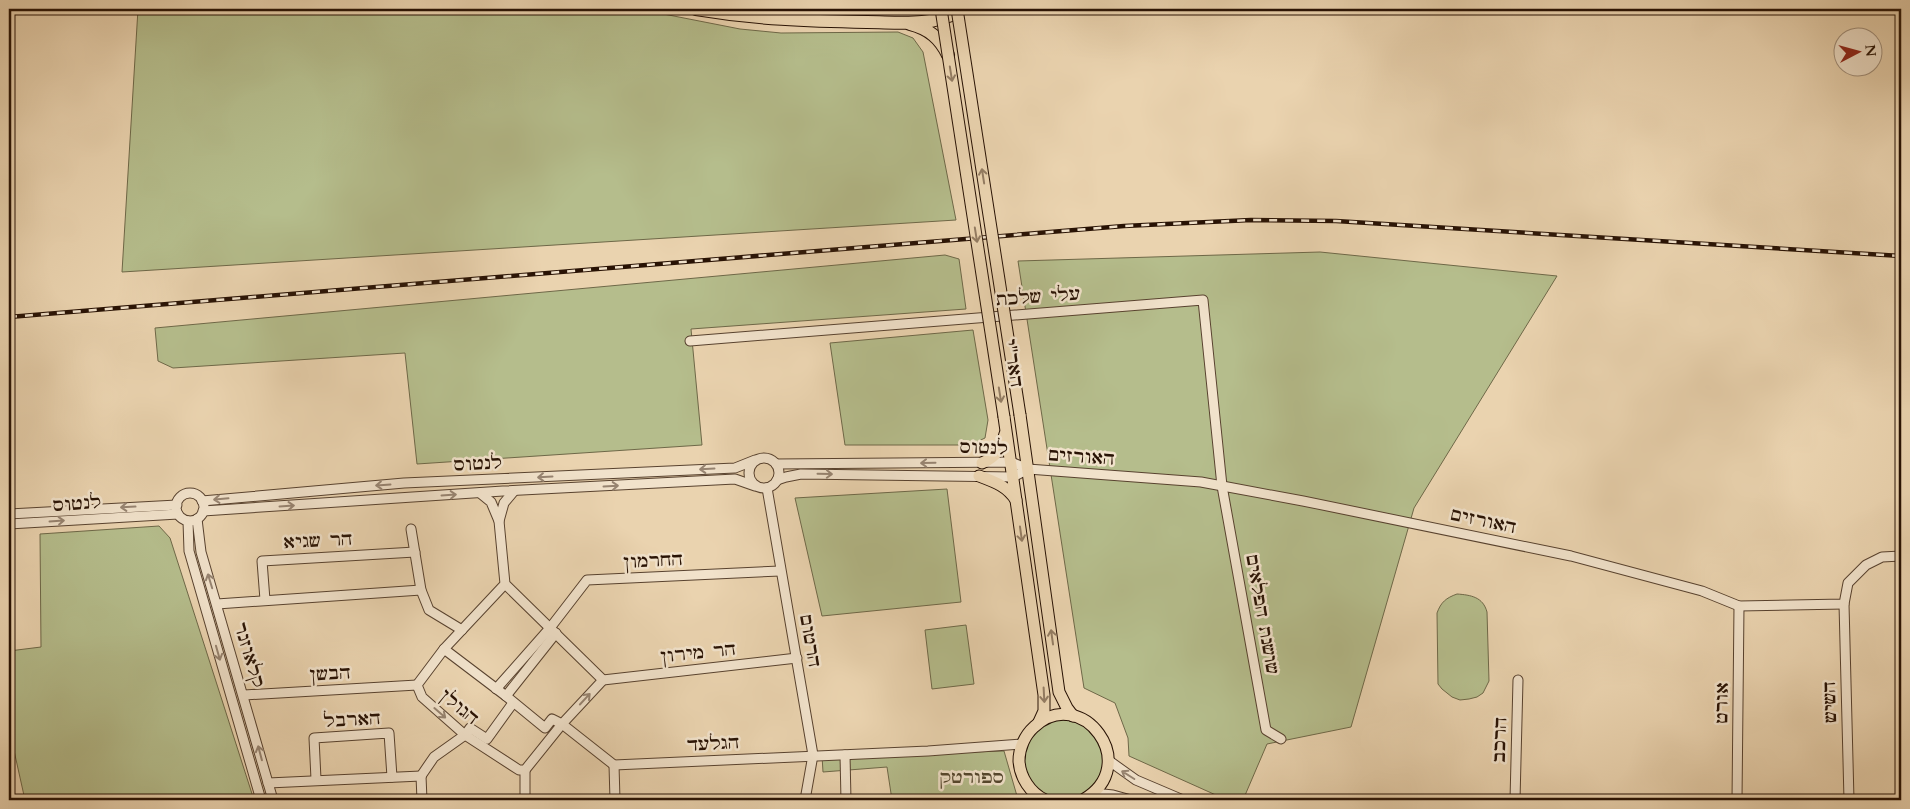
<svg xmlns="http://www.w3.org/2000/svg" width="1910" height="809" font-family="Cardo,'Frank Ruhl Libre',serif">
<style>
.green{fill:#b5bd8c;stroke:#6e6848}
.lines{fill:none;stroke-linecap:round;stroke-linejoin:round}
.minor-casing{stroke:#58422f;stroke-width:11}
.major-casing{stroke:#281204;stroke-width:13}
.highway-casing{stroke:#281204;stroke-width:14}
.minor{stroke:#f1e2cb;stroke-width:9}
.major{stroke:#ead3af;stroke-width:11}
.highway{stroke:#ead3af;stroke-width:12}
.rail-casing{stroke:#281204;stroke-width:4.5}
.rail{stroke:#f1e2cb;stroke-width:2.5;stroke-dasharray:8;stroke-linecap:butt}
.major-bridge-casing{stroke:#281204;stroke-width:13;stroke-linecap:butt}
.major-bridge{stroke:#ead3af;stroke-width:11}
.oneway{stroke:#937c62}
.oneway2{stroke:#978471}
.labels{text-anchor:middle;dominant-baseline:central;stroke-width:5;stroke-linejoin:round;paint-order:stroke}
.street-label{font-size:18px;fill:#281204;stroke:#f1e2cb}
.park-label{font-size:18px;font-style:italic;fill:#52452d;stroke:#f1e2cb}
</style>
<rect width="100%" height="100%" fill="#ead3af"/>
<filter id="stains"><feTurbulence type="fractalNoise" baseFrequency=".004" numOctaves="4"/><feColorMatrix values="0 0 0 0 .2 0 0 0 0 .09 0 0 0 0 .02 0 0 0 .5 -.17"/></filter>
<radialGradient id="worn" r=".72"><stop offset=".6" stop-color="#630" stop-opacity="0"/><stop offset="1" stop-color="#630" stop-opacity=".3"/></radialGradient>
<g class="green">
<polygon points="138,9 638,9 740,29 781,33 898,32 913,38 923,52 956,220 122,272"/>
<polygon points="1320,252 1557,276 1414,508 1351,727 1267,744 1243,800 1227,800 1129,756 1128,738 1115,703 1084,688 1018,261"/>
<polygon points="945,255 959,259 966,309 691,329 702,445 417,464 405,353 173,368 158,361 155,328"/>
<polygon points="973,330 988,420 985,438 970,445 845,445 830,343"/>
<polygon points="947,489 961,602 822,616 795,498"/>
<polygon points="159,526 170,538 254,800 25,800 9,728 9,651 41,647 40,534"/>
<path d="M 1457,594 C 1471,595 1483,597 1487,612 L 1489,681 L 1483,693 L 1477,697 L 1469,699 L 1460,700 L 1452,697 L 1442,689 L 1438,684 L 1437,613 C 1441,602 1446,598 1457,594 Z"/>
<polygon points="966,625 974,684 932,689 925,630"/>
<circle cx="1063" cy="760" r="40"/>
<polygon points="1004,751 1017,796 1016,800 892,800 887,767 823,772 822,756"/>
</g>
<g class="lines">
<defs>
<g id="minor">
<polyline points="690,341 1203,300 1222,486 1266,730 1281,739"/>
<circle cx="764" cy="473" r="15"/>
<polyline points="776,464 1011,462 1028,469 1201,482 1303,501 1571,556 1702,591 1739,606 1844,604 1848,583 1866,565 1882,557 1901,556"/>
<polyline points="777,480 786,477 801,474 1013,477 1028,469"/>
<polyline points="767,488 813,755 805,800"/>
<polyline points="480,493 491,502 499,521 505,584 603,680 562,724 525,770 519,770 465,735 422,697 417,685 444,649 505,584"/>
<circle cx="190" cy="507" r="14"/>
<polyline points="202,501 404,483 735,468 755,460"/>
<polyline points="203,511 503,491 735,479 755,486"/>
<polyline points="9,514 177,505"/>
<polyline points="197,519 201,552 273,800"/>
<polyline points="188,521 189,551 261,800"/>
<polyline points="499,521 504,503 514,491"/>
<polyline points="9,524 178,514"/>
<polyline points="411,529 421,590 429,610 462,630"/>
<polyline points="265,600 262,561 415,552"/>
<polyline points="217,604 421,590"/>
<polyline points="1844,604 1849,800"/>
<polyline points="444,649 506,696 545,728 552,719 562,724 614,765 928,751 1022,744"/>
<polyline points="603,680 797,658"/>
<polyline points="496,689 550,628 587,580 780,571"/>
<polyline points="244,695 417,685"/>
<polyline points="506,696 556,633"/>
<polyline points="845,755 846,800"/>
<polyline points="1108,760 1136,780 1183,800"/>
<polyline points="614,765 615,800"/>
<polyline points="525,770 525,800"/>
<polyline points="421,776 434,757 465,735 470,728 487,739 513,703"/>
<polyline points="421,776 422,800"/>
<polyline points="316,779 314,738 389,733 392,777"/>
<polyline points="268,783 421,776"/>
<polyline points="1094,793 1113,795 1131,800"/>
<polyline points="1515,800 1518,680"/>
<polyline points="1737,800 1739,606"/>
</g>
<g id="major">
<polyline points="1020,415 1059,692 1067,708 1073,716"/>
<polyline points="1004,417 1044,695 1044,711 1039,722"/>
<path d="M 982,463 C 996,457 1001,449 1005,434"/>
<path d="M 979,476 C 995,482 1007,486 1016,500"/>
<path d="M 1045,800 C 1030,793 1020,777 1019,761 C 1019,748 1025,735 1034,727 C 1081,683 1144,765 1083,800"/>
</g>
<g id="highway">
<path d="M 696,9 C 756,19 807,21 867,22 C 896,22 931,27 957,12"/>
<path d="M 910,24 C 929,29 940,38 948,55"/>
</g>
</defs>
<use href="#minor" class="minor-casing"/>
<use href="#major" class="major-casing"/>
<use href="#highway" class="highway-casing"/>
<use href="#minor" class="minor"/>
<use href="#major" class="major"/>
<use href="#highway" class="highway"/>
<defs>
<polyline id="rail" points="9,317 1124,226 1251,220 1336,221 1901,256"/>
</defs>
<use href="#rail" class="rail-casing"/>
<use href="#rail" class="rail"/>
<defs>
<g id="major-bridge">
<polyline points="941,9 1004,417"/>
<polyline points="957,9 1020,415"/>
</g>
</defs>
<use href="#major-bridge" class="major-bridge-casing"/>
<use href="#major-bridge" class="major-bridge"/>
</g>
<defs><path id="oneway-shaft" d="M-6 0H5M1.5-3L5.5 0L1.5 3" fill="none" stroke-width="1.6" stroke-linecap="round" stroke-linejoin="round" transform="scale(1.25)"/></defs>
<g class="oneway">
<use href="#oneway-shaft" transform="translate(951 74) rotate(81)"/>
<use href="#oneway-shaft" transform="translate(983 176) rotate(-99)"/>
<use href="#oneway-shaft" transform="translate(976 235) rotate(81)"/>
<use href="#oneway-shaft" transform="translate(1000 395) rotate(81)"/>
<use href="#oneway-shaft" transform="translate(1021 534) rotate(82)"/>
<use href="#oneway-shaft" transform="translate(1052 637) rotate(-98)"/>
<use href="#oneway-shaft" transform="translate(1044 695) rotate(87)"/>
</g>
<g class="oneway2">
<use href="#oneway-shaft" transform="translate(928 463) rotate(179)"/>
<use href="#oneway-shaft" transform="translate(707 469) rotate(177)"/>
<use href="#oneway-shaft" transform="translate(825 474) rotate(1)"/>
<use href="#oneway-shaft" transform="translate(545 477) rotate(177)"/>
<use href="#oneway-shaft" transform="translate(383 485) rotate(176)"/>
<use href="#oneway-shaft" transform="translate(611 486) rotate(-3)"/>
<use href="#oneway-shaft" transform="translate(449 495) rotate(-4)"/>
<use href="#oneway-shaft" transform="translate(221 499) rotate(175)"/>
<use href="#oneway-shaft" transform="translate(287 506) rotate(-4)"/>
<use href="#oneway-shaft" transform="translate(128 507) rotate(177)"/>
<use href="#oneway-shaft" transform="translate(57 521) rotate(-4)"/>
<use href="#oneway-shaft" transform="translate(210 581) rotate(-107)"/>
<use href="#oneway-shaft" transform="translate(218 653) rotate(74)"/>
<use href="#oneway-shaft" transform="translate(585 699) rotate(-47)"/>
<use href="#oneway-shaft" transform="translate(440 713) rotate(41)"/>
<use href="#oneway-shaft" transform="translate(260 753) rotate(-105)"/>
<use href="#oneway-shaft" transform="translate(1128 775) rotate(-148)"/>
</g>
<g class="labels">
<g class="street-label">
<text transform="translate(1038 297) rotate(-4)">עלי שלכת</text>
<text transform="translate(1013 363) rotate(81)">האר"י</text>
<text transform="translate(984 448) rotate(2)">לנטוס</text>
<text transform="translate(1081 457) rotate(4)">האורזים</text>
<text transform="translate(478 464) rotate(-3)">לנטוס</text>
<text transform="translate(77 504) rotate(-4)">לנטוס</text>
<text transform="translate(1483 521) rotate(12)">האורזים</text>
<text transform="translate(318 541) rotate(-3)">הר שגיא</text>
<text transform="translate(653 561) rotate(-3)">החרמון</text>
<text transform="translate(1262 614) rotate(80)">שושנת הפלאים</text>
<text transform="translate(810 641) rotate(80)">הרטום</text>
<text transform="translate(698 653) rotate(-6)">הר מירון</text>
<text transform="translate(249 655) rotate(73)">קלאוזנר</text>
<text transform="translate(330 674) rotate(-3)">הבשן</text>
<text transform="translate(1830 702) rotate(-92)">השיש</text>
<text transform="translate(1722 703) rotate(-89)">אורט</text>
<text transform="translate(459 707) rotate(40)">הגולן</text>
<text transform="translate(352 720) rotate(-3)">הארבל</text>
<text transform="translate(1500 740) rotate(-88)">הרכב</text>
<text transform="translate(713 744) rotate(-3)">הגלעד</text>
</g>
<g class="park-label">
<text x="972" y="777">ספורטק</text>
</g>
</g>
<rect width="1910" height="809" fill="none" stroke="#ead3af" stroke-width="30"/>
<rect x="10" y="10" width="1890" height="789" fill="none" stroke="#281204" stroke-width="2.5"/>
<rect x="15" y="15" width="1880" height="779" fill="none" stroke="#281204"/>
<g transform="translate(1858 52) rotate(84)"><circle r="24" fill="#f1e2cb" stroke="#a18f7b"/>
<path d="M0-4L9 19L0 12L-9 19Z" fill="#8f2418"/>
<text y="-8" font-size="14" font-weight="bold" text-anchor="middle" fill="#281204">N</text>
</g>
<rect width="100%" height="100%" filter="url(#stains)"/>
<rect width="100%" height="100%" fill="url(#worn)"/>
</svg>
